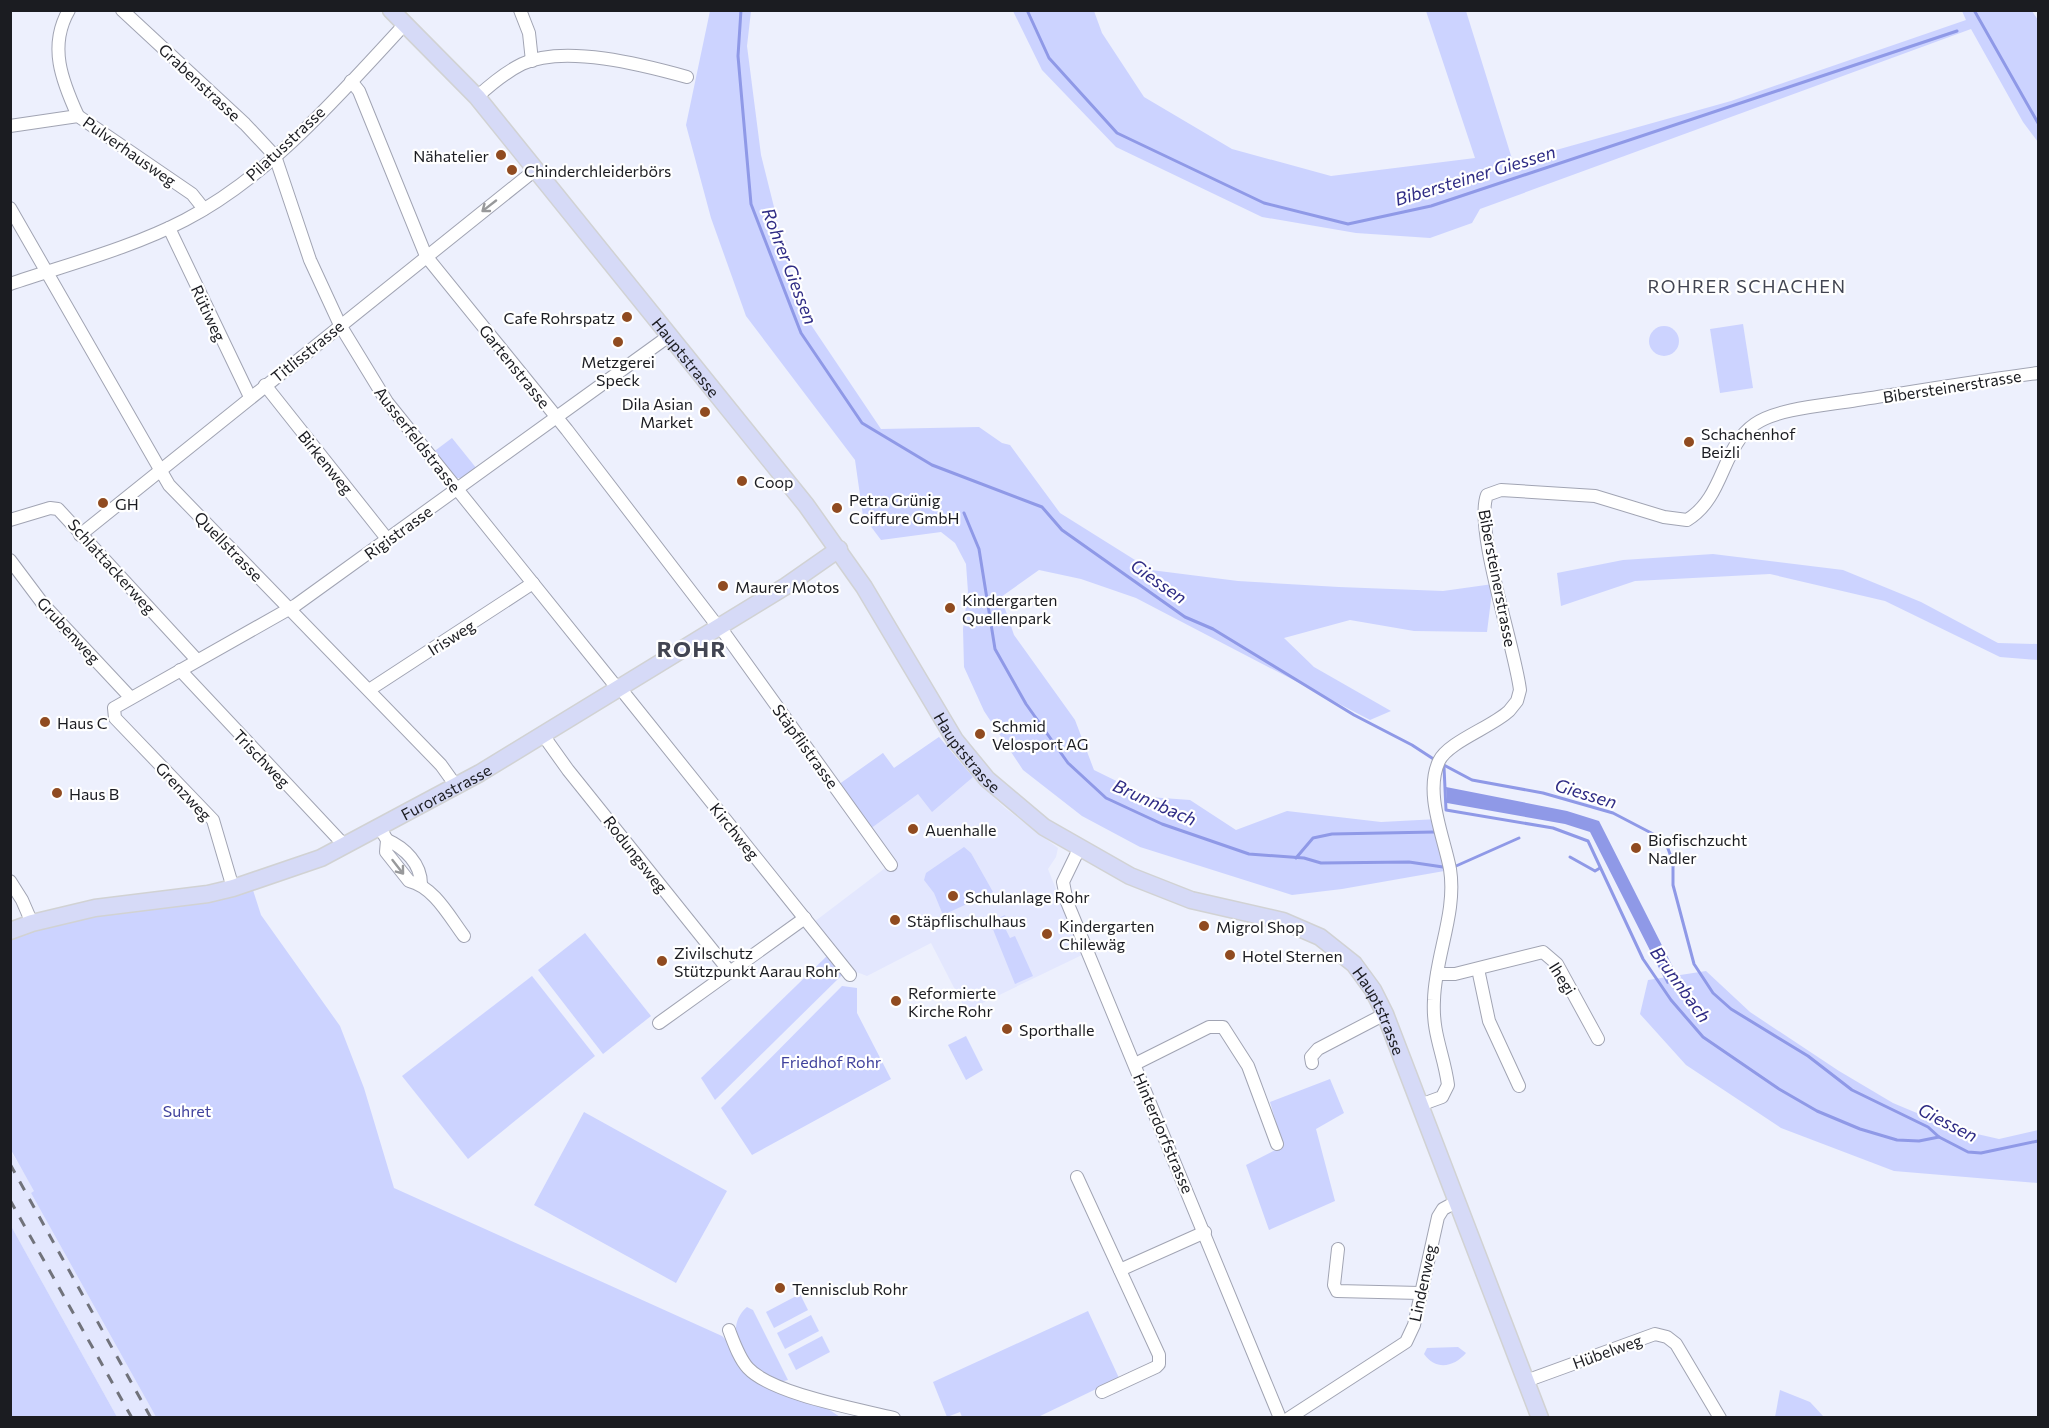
<svg xmlns="http://www.w3.org/2000/svg" width="2049" height="1428" font-family="Commissioner,sans-serif">
<style>
.built{fill:#e3e7fe}
.green{fill:#ccd3ff}
.water{fill:#8f99e7}
.lines{fill:none;stroke-linecap:round;stroke-linejoin:round}
.stream{stroke:#8f99e7;stroke-width:3}
.minor-casing{stroke:#a1a4b3;stroke-width:14}
.major-casing{stroke:#d1d2d3;stroke-width:19}
.minor{stroke:#fff;stroke-width:12}
.major{stroke:#d6daf7;stroke-width:16}
.rail{stroke:#71737b;stroke-width:3;stroke-dasharray:10 10;stroke-linecap:butt}
.oneway{stroke:#98999b}
.poi-dot{fill:#904b20;stroke:#fff;stroke-width:2}
.labels{text-anchor:middle;dominant-baseline:central;stroke-width:4.5;stroke-linejoin:round;paint-order:stroke}
.street-label{font-size:16px;fill:#1b1c21;stroke:#fff}
.poi-label{font-size:16px;fill:#1b1c21;stroke:#fff;text-anchor:start}
.park-label{font-size:16px;fill:#40429d;stroke:#fff}
.water-label{font-size:18px;font-style:italic;fill:#2f2c85;stroke:#fff}
.neighbourhood-label{font-size:18px;letter-spacing:1.5px;fill:#424552;stroke:#fff}
.district-label{font-size:22px;font-weight:bold;letter-spacing:1.5px;fill:#424552;stroke:#fff}
</style>
<rect width="100%" height="100%" fill="#edf0fd"/>
<g class="built">
<polygon points="939,737 954,759 1005,808 1058,848 1056,857 1048,869 1082,955 966,1011 931,943 867,976 854,971 814,922 893,862 838,785 883,753 894,768"/>
<polygon points="10,1150 35,1191 31,1193 156,1417 117,1417 11,1226"/>
</g>
<g class="green">
<polygon points="710,11 751,11 747,46 761,155 799,307 881,429 979,427 1002,443 1010,445 1060,513 1151,570 1238,581 1339,587 1443,591 1493,584 1487,632 1414,631 1350,620 1284,638 1314,667 1391,711 1370,720 1136,598 1081,579 1039,570 1001,597 1014,635 1075,720 1094,770 1149,797 1190,800 1236,830 1287,811 1381,822 1438,819 1450,870 1342,889 1292,895 1140,847 1082,816 1023,770 984,711 964,667 963,629 968,592 966,564 955,543 941,532 881,540 863,516 855,460 746,316 711,218 686,125"/>
<polygon points="1013,11 1094,11 1102,33 1144,97 1232,149 1331,176 1475,158 1426,11 1466,11 1513,162 1731,101 1966,20 1962,11 2032,11 2038,20 2038,142 2023,122 1971,29 1480,209 1472,223 1430,238 1356,233 1262,217 1116,147 1042,70"/>
<polygon points="1743,324 1753,388 1720,393 1710,329"/>
<circle cx="1664" cy="341" r="15"/>
<polygon points="452,438 477,469 462,478 454,478 432,453"/>
<polygon points="1713,554 1843,570 1921,602 1998,643 2038,644 2038,660 2000,657 1885,601 1770,574 1635,581 1561,606 1557,573 1623,560"/>
<polygon points="939,737 973,777 932,812 918,794 870,829 838,785 883,753 894,768"/>
<polygon points="964,847 971,853 993,892 943,915 934,893 924,880 926,873"/>
<path d="M 253,890 L 261,915 L 340,1026 L 364,1088 L 394,1188 L 722,1336 L 760,1374 L 797,1388 L 840,1417 L 156,1417 L 31,1193 L 34,1191 L 11,1150 L 10,940 C 88,908 173,908 253,890 Z"/>
<polygon points="1005,915 1007,919 1002,922 1010,938 1015,936 1033,976 1015,984 990,922"/>
<polygon points="585,933 651,1016 603,1054 538,970"/>
<polygon points="828,955 842,975 715,1100 701,1078"/>
<polygon points="1706,971 1750,1012 1839,1071 1893,1103 1955,1129 1999,1139 2038,1130 2038,1183 1894,1171 1781,1128 1686,1065 1640,1014 1648,980"/>
<polygon points="532,976 595,1056 468,1159 402,1076"/>
<polygon points="842,986 857,988 857,1013 891,1079 752,1155 721,1108"/>
<polygon points="966,1036 983,1070 966,1080 948,1045"/>
<polygon points="1330,1079 1344,1113 1316,1129 1335,1201 1269,1230 1246,1165 1283,1146 1270,1102"/>
<polygon points="584,1112 727,1191 676,1283 534,1205"/>
<polygon points="10,1226 11,1226 117,1417 11,1417"/>
<polygon points="800,1294 808,1310 774,1328 766,1312"/>
<path d="M 747,1307 L 753,1310 L 788,1380 L 780,1382 C 772,1378 762,1374 756,1368 C 738,1353 726,1325 747,1307 Z"/>
<polygon points="1088,1311 1119,1378 1036,1418 962,1417 960,1412 947,1417 933,1382"/>
<polygon points="811,1315 819,1331 785,1349 777,1333"/>
<polygon points="822,1336 830,1352 796,1370 788,1354"/>
<path d="M 1458,1347 L 1466,1353 C 1454,1367 1436,1371 1424,1354 L 1427,1348 Z"/>
<polygon points="1780,1390 1810,1402 1824,1417 1775,1417"/>
</g>
<polygon class="water" points="1446,787 1567,811 1599,821 1679,979 1667,984 1590,832 1565,824 1447,803"/>
<g class="lines">
<g class="stream">
<polyline points="741,10 738,56 751,204 801,333 862,423 932,465 1042,507 1062,530 1185,617 1213,629 1354,715 1412,745 1435,760"/>
<polyline points="1027,10 1049,58 1117,133 1264,203 1348,224 1431,206 1957,31"/>
<polyline points="1974,10 2038,123"/>
<polyline points="964,513 979,549 995,649 1026,704 1068,763 1106,798 1162,824 1249,854 1304,858 1321,863 1409,862 1443,867"/>
<polyline points="1440,763 1472,780 1543,793 1613,813 1657,836 1667,846 1673,862 1673,885 1694,964 1713,993 1731,1009 1808,1056 1852,1090 1928,1127 1939,1137 1968,1152 1981,1153 2038,1141"/>
<polyline points="1444,767 1446,810 1553,828 1588,841 1643,959 1671,1000 1703,1037 1779,1089 1817,1111 1860,1129 1897,1140 1919,1141 1939,1137"/>
<polyline points="1570,857 1595,871 1600,868"/>
<polyline points="1296,858 1313,838 1332,834 1434,832"/>
<polyline points="1456,866 1519,838"/>
</g>
<defs>
<g id="minor">
<path d="M 69,10 C 48,46 62,81 78,116"/>
<polyline points="122,10 245,124 275,156 310,260 340,325 387,402 618,689"/>
<polyline points="520,10 529,33 532,61"/>
<polyline points="351,81 359,91 426,256 567,430 719,628"/>
<path d="M 477,97 C 490,85 506,72 522,64 C 564,44 644,65 687,77"/>
<polyline points="10,126 78,116 192,194 204,209"/>
<polyline points="10,208 169,485 441,765 456,786"/>
<polyline points="169,228 250,397"/>
<path d="M 10,284 C 69,264 131,248 185,220 C 270,176 340,94 405,24"/>
<polyline points="265,385 388,540"/>
<polyline points="10,520 50,508 58,509 197,660"/>
<polyline points="80,535 535,170"/>
<polyline points="10,560 43,604 130,697"/>
<polyline points="720,627 891,865"/>
<polyline points="180,670 345,846"/>
<polyline points="620,688 850,975"/>
<polyline points="369,690 533,583"/>
<polyline points="543,735 568,770 730,972"/>
<path d="M 380,828 L 387,840 L 386,852 L 409,881 C 434,887 449,916 464,936"/>
<path d="M 387,840 C 405,848 421,864 421,884"/>
<polyline points="1079,849 1063,882 1067,902 1280,1418"/>
<polyline points="10,881 22,900 32,923"/>
<polyline points="233,888 213,820 115,718 114,708 296,605 669,336"/>
<polyline points="1478,969 1489,1021 1519,1086"/>
<polyline points="1437,974 1455,974 1543,952 1557,964 1598,1039"/>
<polyline points="659,1023 805,918"/>
<polyline points="1312,1063 1311,1057 1318,1049 1385,1014"/>
<polyline points="1135,1064 1209,1027 1223,1027 1248,1066 1277,1144"/>
<path d="M 1420,1105 L 1442,1097 L 1448,1085 C 1444,1054 1432,1034 1434,1000 C 1435,956 1457,913 1450,869 C 1444,837 1424,793 1439,761 C 1448,742 1492,727 1509,711 L 1517,701 L 1520,690 C 1515,648 1474,528 1487,495 L 1501,490 L 1595,496 L 1664,517 L 1687,520 C 1725,497 1721,447 1755,424 C 1778,408 1828,405 1857,400 C 1917,391 1978,381 2038,373"/>
<polyline points="1077,1177 1159,1355 1159,1364 1156,1367 1102,1392"/>
<polyline points="1338,1249 1334,1285 1337,1291 1420,1293"/>
<polyline points="1120,1270 1205,1232"/>
<path d="M 729,1330 C 734,1343 739,1358 748,1368 C 772,1394 858,1409 894,1418"/>
<polyline points="1526,1381 1655,1334 1667,1337 1676,1344 1720,1418"/>
<polyline points="1289,1418 1406,1342 1414,1325 1438,1217 1443,1209 1456,1202"/>
</g>
<g id="major">
<path id="s1" d="M 391,10 L 477,97 L 806,505 L 864,587 L 955,740 L 987,779 L 1044,827 L 1130,876 L 1191,900 L 1283,921 L 1320,937 L 1354,964 L 1373,990 L 1385,1014 L 1540,1418"/>
<path id="s2" d="M 10,931 L 32,923 L 95,908 L 208,894 L 233,888 L 321,858 L 480,773 L 786,586 L 839,549"/>
</g>
</defs>
<use href="#minor" class="minor-casing"/>
<use href="#major" class="major-casing"/>
<use href="#minor" class="minor"/>
<use href="#major" class="major"/>
<g class="rail">
<polyline points="10,1164 151,1418"/>
<polyline points="10,1200 132,1418"/>
</g>
</g>
<defs><path id="oneway-shaft" d="M-6 0H5M1.5-3L5.5 0L1.5 3" fill="none" stroke-width="1.6" stroke-linecap="round" stroke-linejoin="round" transform="scale(1.5)"/></defs>
<g class="oneway">
<use href="#oneway-shaft" transform="translate(489 206) rotate(142)"/>
<use href="#oneway-shaft" transform="translate(398 867) rotate(52)"/>
</g>
<g class="poi-dot">
<circle cx="501" cy="155" r="6"/>
<circle cx="512" cy="170" r="6"/>
<circle cx="627" cy="317" r="6"/>
<circle cx="618" cy="342" r="6"/>
<circle cx="705" cy="412" r="6"/>
<circle cx="1689" cy="442" r="6"/>
<circle cx="742" cy="481" r="6"/>
<circle cx="103" cy="503" r="6"/>
<circle cx="837" cy="508" r="6"/>
<circle cx="723" cy="586" r="6"/>
<circle cx="950" cy="608" r="6"/>
<circle cx="45" cy="722" r="6"/>
<circle cx="980" cy="734" r="6"/>
<circle cx="57" cy="793" r="6"/>
<circle cx="913" cy="829" r="6"/>
<circle cx="1636" cy="848" r="6"/>
<circle cx="953" cy="896" r="6"/>
<circle cx="895" cy="920" r="6"/>
<circle cx="1204" cy="926" r="6"/>
<circle cx="1047" cy="934" r="6"/>
<circle cx="1230" cy="955" r="6"/>
<circle cx="662" cy="961" r="6"/>
<circle cx="896" cy="1001" r="6"/>
<circle cx="1007" cy="1029" r="6"/>
<circle cx="780" cy="1288" r="6"/>
</g>
<g class="labels">
<g class="street-label">
<text transform="translate(200 82) rotate(43)">Grabenstrasse</text>
<text transform="translate(285 143) rotate(-43)">Pilatusstrasse</text>
<text transform="translate(130 151) rotate(35)">Pulverhausweg</text>
<text transform="translate(209 313) rotate(65)">Rütiweg</text>
<text transform="translate(307 351) rotate(-39)">Titlisstrasse</text>
<text stroke="none"><textPath href="#s1" startOffset="456">Hauptstrasse</textPath></text>
<text transform="translate(515 366) rotate(51)">Gartenstrasse</text>
<text transform="translate(1952 386) rotate(-9)">Bibersteinerstrasse</text>
<text transform="translate(418 439) rotate(52)">Ausserfeldstrasse</text>
<text transform="translate(326 462) rotate(51)">Birkenweg</text>
<text transform="translate(398 532) rotate(-36)">Rigistrasse</text>
<text transform="translate(229 546) rotate(46)">Quellstrasse</text>
<text transform="translate(112 566) rotate(48)">Schlattackerweg</text>
<text transform="translate(1498 578) rotate(79)">Bibersteinerstrasse</text>
<text transform="translate(69 630) rotate(47)">Grubenweg</text>
<text transform="translate(451 637) rotate(-32)">Irisweg</text>
<text transform="translate(806 746) rotate(54)">Stäpflistrasse</text>
<text stroke="none"><textPath href="#s1" startOffset="942">Hauptstrasse</textPath></text>
<text transform="translate(262 758) rotate(46)">Trischweg</text>
<text transform="translate(184 791) rotate(47)">Grenzweg</text>
<text stroke="none"><textPath href="#s2" startOffset="462">Furorastrasse</textPath></text>
<text transform="translate(735 831) rotate(51)">Kirchweg</text>
<text transform="translate(636 854) rotate(52)">Rodungsweg</text>
<text transform="translate(1563 978) rotate(58)">Ihegi</text>
<text stroke="none"><textPath href="#s1" startOffset="1446">Hauptstrasse</textPath></text>
<text transform="translate(1164 1133) rotate(67)">Hinterdorfstrasse</text>
<text transform="translate(1422 1283) rotate(-78)">Lindenweg</text>
<text transform="translate(1607 1351) rotate(-20)">Hübelweg</text>
</g>
<g class="poi-label">
<text x="489" y="155" text-anchor="end">Nähatelier</text>
<text x="524" y="170">Chinderchleiderbörs</text>
<text x="615" y="317" text-anchor="end">Cafe Rohrspatz</text>
<text x="618" y="361" text-anchor="middle">Metzgerei<tspan x="618" dy="18">Speck</tspan></text>
<text x="693" y="403" text-anchor="end">Dila Asian<tspan x="693" dy="18">Market</tspan></text>
<text x="1701" y="433">Schachenhof<tspan x="1701" dy="18">Beizli</tspan></text>
<text x="754" y="481">Coop</text>
<text x="849" y="499">Petra Grünig<tspan x="849" dy="18">Coiffure GmbH</tspan></text>
<text x="115" y="503">GH</text>
<text x="735" y="586">Maurer Motos</text>
<text x="962" y="599">Kindergarten<tspan x="962" dy="18">Quellenpark</tspan></text>
<text x="57" y="722">Haus C</text>
<text x="992" y="725">Schmid<tspan x="992" dy="18">Velosport AG</tspan></text>
<text x="69" y="793">Haus B</text>
<text x="925" y="829">Auenhalle</text>
<text x="1648" y="839">Biofischzucht<tspan x="1648" dy="18">Nadler</tspan></text>
<text x="965" y="896">Schulanlage Rohr</text>
<text x="907" y="920">Stäpflischulhaus</text>
<text x="1059" y="925">Kindergarten<tspan x="1059" dy="18">Chilewäg</tspan></text>
<text x="1216" y="926">Migrol Shop</text>
<text x="674" y="952">Zivilschutz<tspan x="674" dy="18">Stützpunkt Aarau Rohr</tspan></text>
<text x="1242" y="955">Hotel Sternen</text>
<text x="908" y="992">Reformierte<tspan x="908" dy="18">Kirche Rohr</tspan></text>
<text x="1019" y="1029">Sporthalle</text>
<text x="792" y="1288">Tennisclub Rohr</text>
</g>
<g class="park-label">
<text x="831" y="1061">Friedhof Rohr</text>
<text x="187" y="1110">Suhret</text>
</g>
<g class="water-label">
<text transform="translate(1475 175) rotate(-17)">Bibersteiner Giessen</text>
<text transform="translate(790 266) rotate(69)">Rohrer Giessen</text>
<text transform="translate(1159 581) rotate(35)">Giessen</text>
<text transform="translate(1586 793) rotate(17)">Giessen</text>
<text transform="translate(1155 802) rotate(24)">Brunnbach</text>
<text transform="translate(1681 984) rotate(54)">Brunnbach</text>
<text transform="translate(1948 1122) rotate(27)">Giessen</text>
</g>
<g class="neighbourhood-label">
<text x="1747" y="286">ROHRER SCHACHEN</text>
</g>
<g class="district-label">
<text x="692" y="648">ROHR</text>
</g>
</g>
<rect width="2049" height="1428" fill="none" stroke="#1b1c21" stroke-width="24"/>
</svg>
